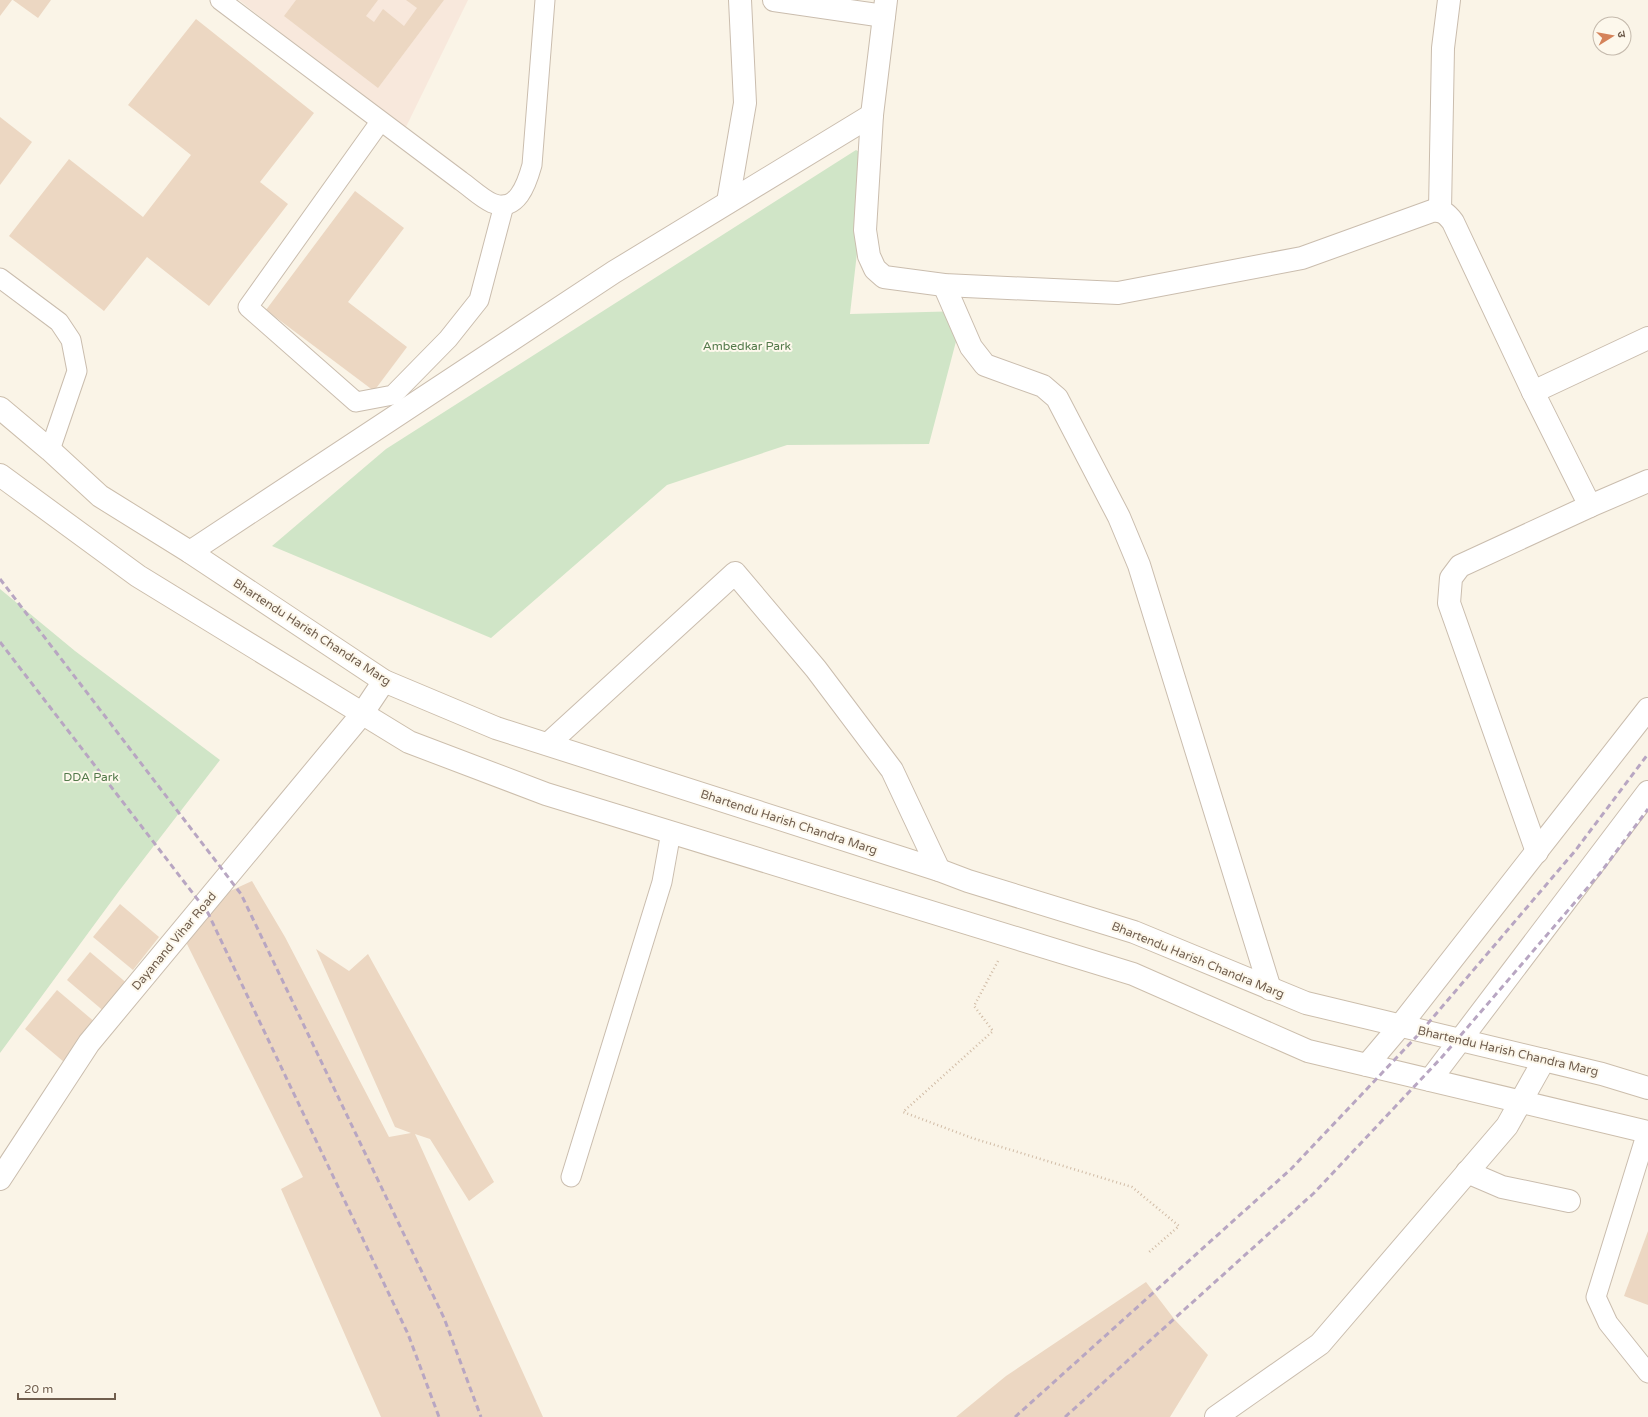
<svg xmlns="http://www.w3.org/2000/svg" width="1648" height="1417" font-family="'Varela Round','Noto Sans Devanagari',sans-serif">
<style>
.commercial{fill:#f8e8dc}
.green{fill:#d0e5c7}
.building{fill:#ecd7c2}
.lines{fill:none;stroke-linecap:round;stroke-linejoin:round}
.service-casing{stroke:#cabdae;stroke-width:21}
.minor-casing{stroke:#cabdae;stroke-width:24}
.tertiary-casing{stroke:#cabdae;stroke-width:24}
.secondary-casing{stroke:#ccbeac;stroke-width:24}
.path{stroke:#d0bba5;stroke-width:2.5;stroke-dasharray:1 3;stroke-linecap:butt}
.service{stroke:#fff;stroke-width:19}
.minor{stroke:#fff;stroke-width:22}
.tertiary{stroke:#fff;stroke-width:22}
.secondary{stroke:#fff;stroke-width:22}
.rail{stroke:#b8a6c2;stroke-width:3;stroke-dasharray:6 4;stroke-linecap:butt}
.labels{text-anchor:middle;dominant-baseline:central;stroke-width:4;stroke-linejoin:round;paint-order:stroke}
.park-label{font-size:12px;fill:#547a4b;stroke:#fdf8ec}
.street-label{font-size:12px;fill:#705e4e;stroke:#fdf8ec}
</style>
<rect width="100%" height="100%" fill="#faf4e7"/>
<polygon class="commercial" points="239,0 468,0 404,131"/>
<g class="green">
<polygon points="856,150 868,157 850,314 964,311 929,444 787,445 667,485 491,638 272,546 386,449"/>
<polygon points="0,589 75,651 220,760 119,891 0,1053"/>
</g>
<g class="building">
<polygon points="0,0 12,0 0,16"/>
<polygon points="13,0 51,0 38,18"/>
<polygon points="296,0 378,0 366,16 374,22 383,9 404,26 417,8 406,0 444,0 378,88 284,16"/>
<polygon points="196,19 314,113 260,182 288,204 209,306 147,257 104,311 9,236 69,159 143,217 191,155 128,105"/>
<polygon points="0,117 32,142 0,185"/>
<polygon points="355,191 404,228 348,302 407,347 374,391 266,310"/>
<polygon points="252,881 285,937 389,1137 411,1133 395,1127 316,949 349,971 368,954 494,1182 469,1201 430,1139 415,1134 543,1417 381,1417 281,1189 303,1177 179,928 206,902"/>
<polygon points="120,904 159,937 133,970 93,937"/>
<polygon points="90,952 129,985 106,1013 67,980"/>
<polygon points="57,990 96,1023 64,1062 25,1029"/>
<polygon points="1648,1231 1648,1305 1624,1296"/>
<polygon points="1146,1282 1175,1320 1208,1355 1170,1417 956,1417 1006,1376"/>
</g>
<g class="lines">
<defs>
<g id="service">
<path d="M 220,0 L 461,181 C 471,188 481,198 492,203 C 517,214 527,183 532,165 L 545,0"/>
<polyline points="380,122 248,307 356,402 393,395 448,339 479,300 504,205"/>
<polyline points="0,278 59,322 71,340 77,371 50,450"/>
<polyline points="1647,1132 1596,1297 1608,1323 1648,1373"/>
<polyline points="571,1177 662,882 671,832"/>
</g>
<g id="minor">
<polyline points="774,0 884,16"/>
<path d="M 886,0 L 872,115 L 865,230 L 869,256 L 875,269 L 884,277 L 944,285 L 1118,293 L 1302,258 L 1432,211 C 1443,210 1447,214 1453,222 L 1533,392 L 1590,506"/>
<polyline points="728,202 745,103 740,0"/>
<polyline points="1440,210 1443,48 1449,0"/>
<polyline points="944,285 971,347 985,365 1043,386 1057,398 1119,517 1139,565 1270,989"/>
<polyline points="1533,392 1648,338"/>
<polyline points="190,552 614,272 872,115"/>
<polyline points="548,744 735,573 816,669 892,770 939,870"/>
<polyline points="1537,852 1449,603 1451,578 1460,566 1590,506 1648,481"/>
<polyline points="1467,1172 1502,1187 1569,1201"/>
<polyline points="0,1179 89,1043 362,714 384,681"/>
<polyline points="1216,1417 1320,1344 1507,1126 1544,1060"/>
</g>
<g id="tertiary">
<polyline points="1367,1065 1400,1026 1648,709"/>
<polyline points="1430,1080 1648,792"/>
</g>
<g id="secondary">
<polyline points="0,408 50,450 100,496 190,552 384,681 496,728 939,870 968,881 1134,932 1306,1003 1602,1074 1648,1088"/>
<polyline points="0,475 138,576 409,742 546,794 1133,974 1308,1051 1648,1132"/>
</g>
</defs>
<use href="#service" class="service-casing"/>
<use href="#minor" class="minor-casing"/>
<use href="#tertiary" class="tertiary-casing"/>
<use href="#secondary" class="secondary-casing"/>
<polyline class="path" points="998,961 974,1006 993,1031 903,1112 972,1138 1132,1187 1179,1226 1148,1253"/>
<use href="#service" class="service"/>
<use href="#minor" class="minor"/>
<use href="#tertiary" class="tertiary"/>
<use href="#secondary" class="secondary"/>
<g class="rail">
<polyline points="0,579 241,894 444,1318 481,1417"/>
<polyline points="0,642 208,913 408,1334 439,1417"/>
<polyline points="1015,1417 1291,1169 1418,1035 1575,851 1648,754"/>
<polyline points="1065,1417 1314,1193 1442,1057 1601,872 1648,809"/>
</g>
</g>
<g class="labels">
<g class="park-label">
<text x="747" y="346">Ambedkar Park</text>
<text x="91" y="777">DDA Park</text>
</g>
<g class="street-label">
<text transform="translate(312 632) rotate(33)">Bhartendu Harish Chandra Marg</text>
<text transform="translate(789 822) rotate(18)">Bhartendu Harish Chandra Marg</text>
<text transform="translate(174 941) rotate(-50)">Dayanand Vihar Road</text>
<text transform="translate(1198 960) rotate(22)">Bhartendu Harish Chandra Marg</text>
<text transform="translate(1508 1051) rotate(13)">Bhartendu Harish Chandra Marg</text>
</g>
</g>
<g transform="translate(1612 36) rotate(79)"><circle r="19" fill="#fdf8ec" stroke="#c5baad"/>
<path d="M0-3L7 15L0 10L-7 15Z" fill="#d5835a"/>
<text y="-6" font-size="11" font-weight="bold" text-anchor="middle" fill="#705e4e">उ</text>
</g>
<path d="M18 1393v6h97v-6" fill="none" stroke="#705e4e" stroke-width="2"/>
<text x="24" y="1393" font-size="12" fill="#705e4e" stroke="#fdf8ec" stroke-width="3" paint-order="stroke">20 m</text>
</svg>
